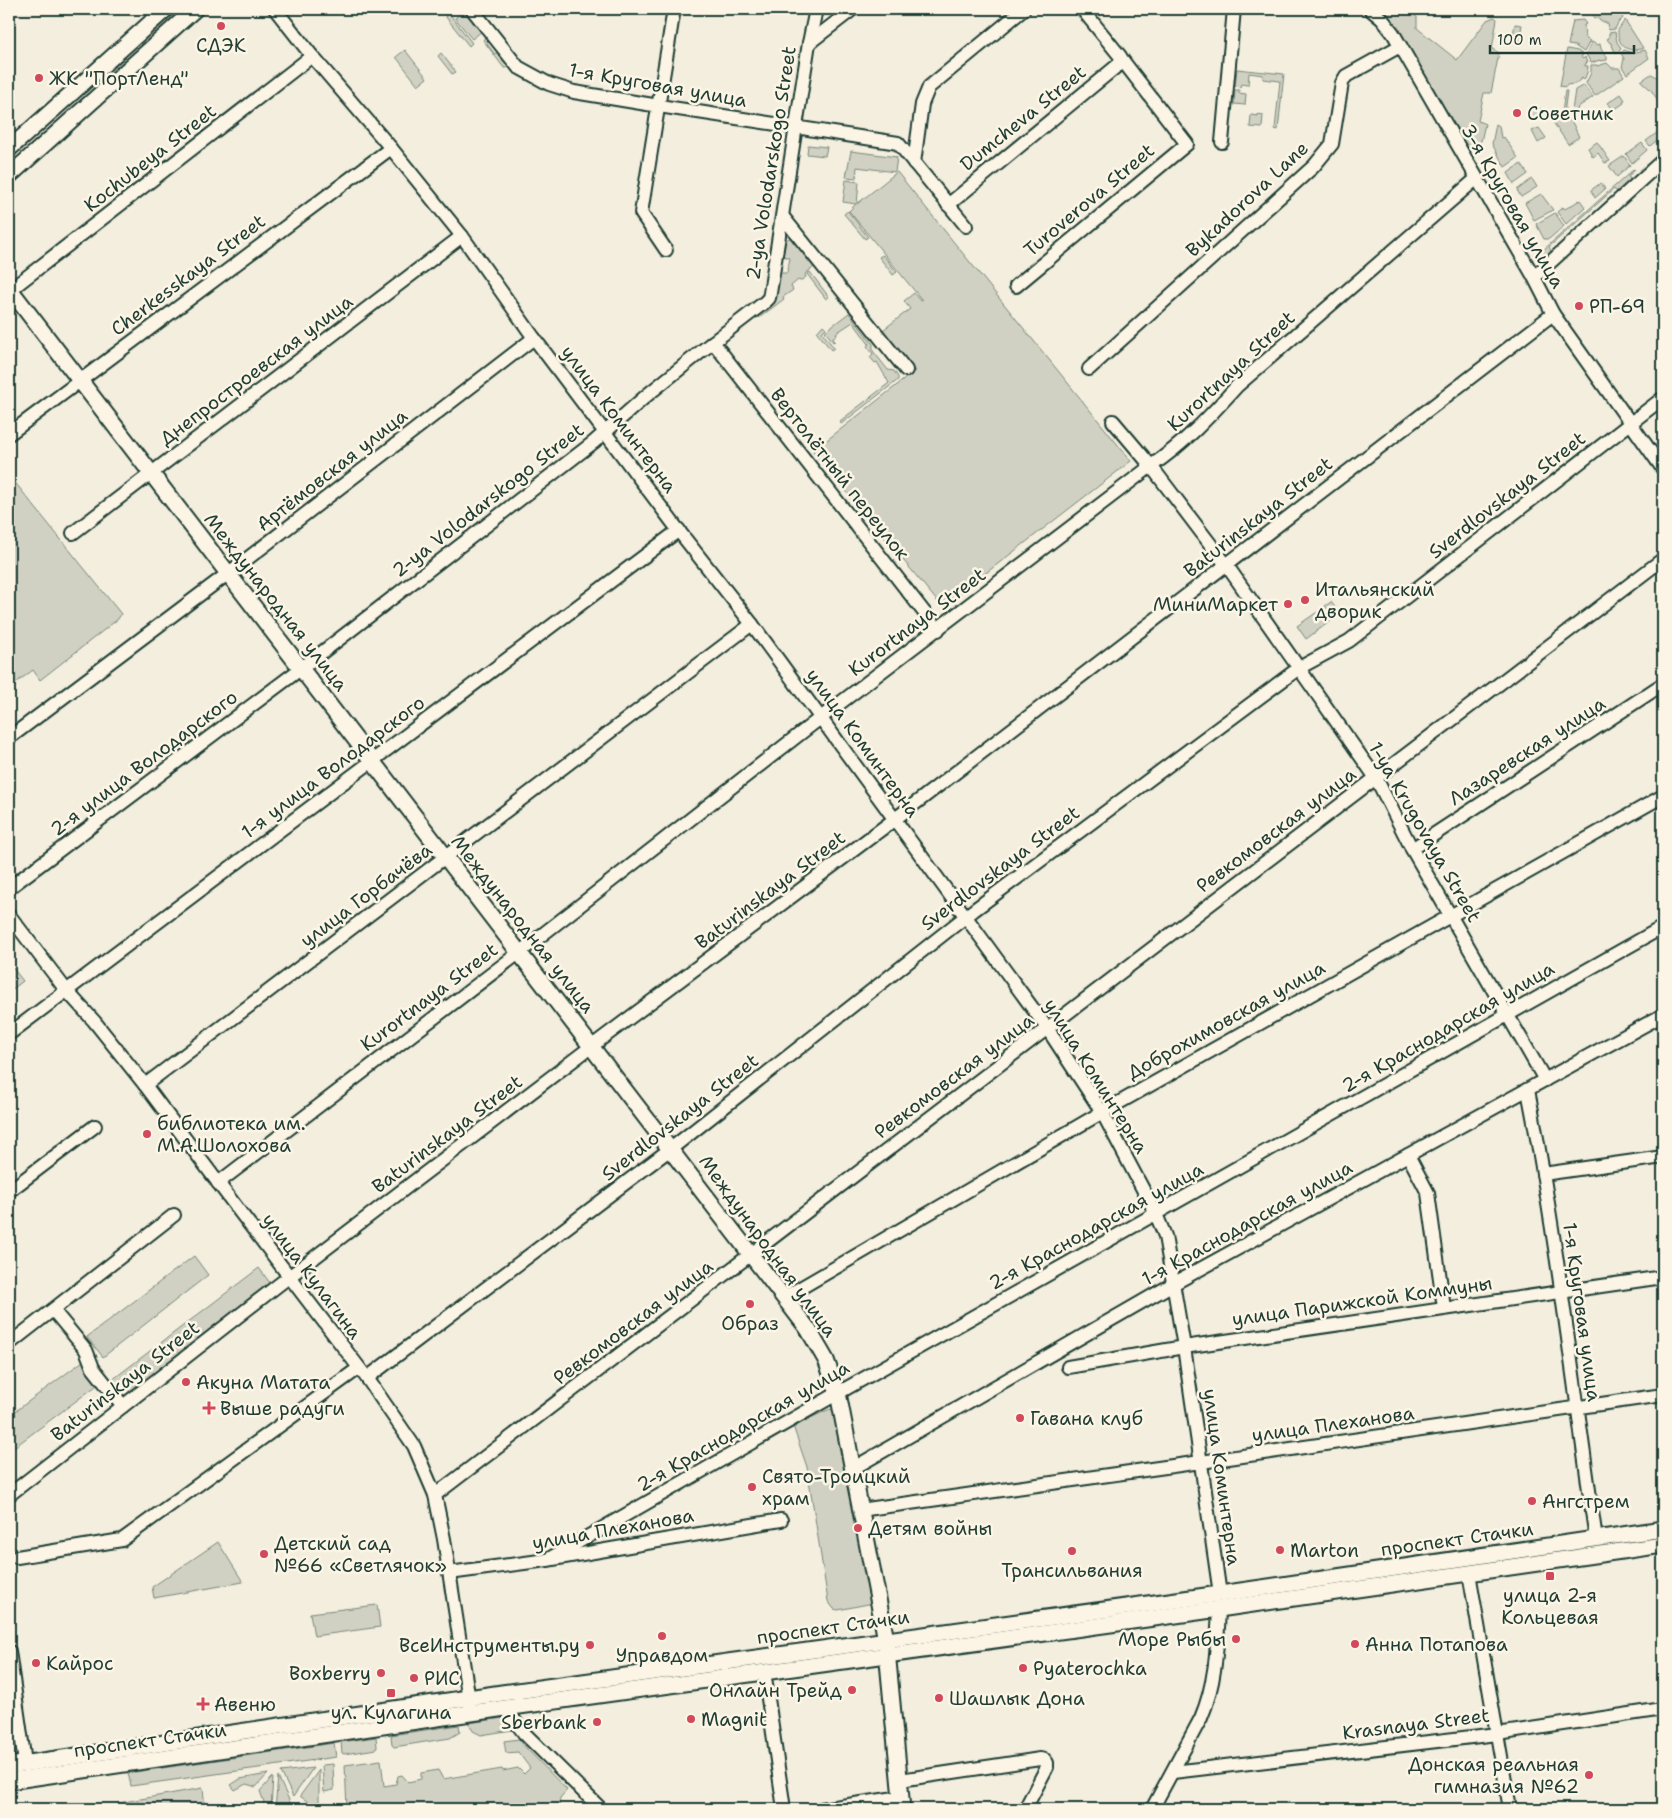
<svg xmlns="http://www.w3.org/2000/svg" width="1672" height="1818" font-family="'Shantell Sans',sans-serif">
<style>
.green{fill:#d0d1c2;stroke:#78877b}
.lines{fill:none;stroke-linecap:round;stroke-linejoin:round}
.minor-casing{stroke:#1f3d34;stroke-width:16}
.major-casing{stroke:#1f3d34;stroke-width:19}
.minor{stroke:#fcf5e5;stroke-width:12}
.major{stroke:#fcf5e5;stroke-width:15}
.poi-dot{fill:#d1495b;stroke:#fcf5e5;stroke-width:2}
.labels{text-anchor:middle;dominant-baseline:central;stroke-width:5;stroke-linejoin:round;paint-order:stroke}
.poi-label{font-size:19px;fill:#1f3d34;stroke:#fcf5e5;text-anchor:start}
.street-label{font-size:19px;fill:#1f3d34;stroke:#fcf5e5}
</style>
<rect width="100%" height="100%" fill="#f3eede"/>
<filter id="ink" filterUnits="userSpaceOnUse"><feTurbulence type="fractalNoise" baseFrequency=".02" numOctaves="2"/><feDisplacementMap in="SourceGraphic" scale="10" xChannelSelector="R" yChannelSelector="G"/><feConvolveMatrix kernelMatrix="1 2 1 2 8 2 1 2 1" color-interpolation-filters="sRGB"/></filter>
<g filter="url(#ink)">
<g class="green">
<polygon points="455,9 466,9 482,31 472,39 455,18 462,13 458,9 452,13 451,12"/>
<polygon points="1378,9 1406,9 1417,17 1417,28 1457,60 1487,20 1494,17 1497,19 1492,49 1499,53 1491,93 1484,93 1478,121 1485,124 1481,141 1476,147 1470,148 1465,145 1399,32"/>
<polygon points="1597,9 1617,9 1623,18 1618,23 1615,29 1609,30 1608,24 1596,18 1594,19 1592,15"/>
<polygon points="449,13 472,43 469,46 445,16"/>
<polygon points="1583,20 1586,24 1584,25 1585,38 1590,41 1584,52 1575,46 1568,45 1573,21"/>
<path d="M 1625,20 L 1643,48 C 1628,54 1617,45 1618,30 Z"/>
<polygon points="1515,24 1522,25 1519,41 1512,40"/>
<polygon points="1615,32 1617,42 1621,48 1619,52 1615,52 1611,43 1610,43 1607,39 1609,38 1609,33"/>
<polygon points="486,36 490,40 487,44 495,54 499,52 509,65 507,68 504,68 483,40"/>
<polygon points="1592,42 1597,45 1600,44 1601,49 1607,57 1607,60 1600,61 1600,60 1591,63 1586,54"/>
<polygon points="1567,49 1578,51 1583,55 1581,57 1583,59 1585,57 1587,63 1585,64 1585,66 1588,66 1587,73 1584,80 1582,78 1575,84 1566,85 1566,87 1560,86"/>
<polygon points="405,50 427,78 418,85 396,57"/>
<polygon points="1624,50 1632,53 1645,50 1649,58 1627,74 1622,67 1624,59 1621,53"/>
<polygon points="441,53 456,72 452,74 438,56"/>
<polygon points="1607,63 1612,68 1619,68 1624,76 1595,96 1586,83 1591,73 1591,65 1597,65 1597,66"/>
<polygon points="1237,69 1284,74 1278,130 1275,129 1280,81 1263,79 1263,75 1249,73 1248,85 1241,84 1240,87 1235,86"/>
<path d="M 1651,74 C 1664,78 1663,96 1663,108 L 1651,90 L 1641,81 Z"/>
<polygon points="1584,85 1593,97 1578,107 1573,120 1571,118 1575,90"/>
<polygon points="1235,90 1239,90 1239,93 1246,94 1245,105 1234,104"/>
<polygon points="1565,91 1567,91 1564,114 1573,124 1579,137 1568,144 1553,122 1553,119 1562,113"/>
<polygon points="1621,94 1625,100 1623,101 1624,103 1615,109 1614,108 1612,108 1608,103"/>
<polygon points="1530,106 1541,109 1539,119 1528,121"/>
<polygon points="1258,114 1263,115 1262,128 1250,127 1251,115 1258,116"/>
<polygon points="1496,124 1499,126 1501,138 1504,137 1518,158 1505,167 1492,144"/>
<polygon points="1539,128 1546,138 1538,143 1532,131"/>
<polygon points="1658,132 1661,137 1650,146 1646,141"/>
<polygon points="1597,142 1610,161 1605,163 1598,153 1593,157 1588,148"/>
<polygon points="1642,143 1647,150 1632,163 1626,154"/>
<polygon points="808,145 827,147 825,156 807,154"/>
<polygon points="851,151 897,157 895,172 857,167 856,178 846,177"/>
<polygon points="1624,156 1630,165 1617,177 1609,166"/>
<polygon points="1521,164 1528,174 1514,184 1508,173"/>
<polygon points="1634,169 1635,170 1628,176 1631,181 1618,193 1614,189 1549,247 1552,253 1546,259 1541,252"/>
<polygon points="897,172 1131,461 942,607 813,451 915,371 883,330 910,309 904,301 914,293 920,301 922,300 849,211 856,204 843,202 846,180 859,182 857,204"/>
<polygon points="1532,179 1537,187 1521,197 1517,190"/>
<polygon points="1601,183 1605,189 1595,198 1591,190"/>
<polygon points="1541,194 1553,210 1534,220 1525,203"/>
<polygon points="1580,200 1585,207 1566,224 1557,212 1563,207 1565,209"/>
<polygon points="848,211 868,237 865,239 844,214"/>
<polygon points="1555,213 1564,226 1549,239 1544,239 1536,224"/>
<polygon points="791,237 814,267 805,274 806,277 800,281 798,280 791,286 793,290 783,297 784,299 759,318 758,317 775,301 780,273 787,273 790,258 783,256 786,240"/>
<polygon points="883,255 897,272 893,275 879,257"/>
<polygon points="810,272 829,297 826,299 807,274"/>
<polygon points="849,313 873,344 873,351 888,370 894,371 898,377 898,380 841,424 840,421 889,383 877,362 875,363 870,357 873,354 867,346 869,344 853,322 836,333 837,335 832,338 835,341 833,342 825,331"/>
<polygon points="823,325 826,328 822,332 834,348 831,350 817,332"/>
<polygon points="9,475 121,614 118,619 40,680 33,670 9,688"/>
<polygon points="1331,602 1340,614 1334,619 1325,606"/>
<polygon points="1323,608 1332,620 1306,639 1297,626"/>
<polygon points="9,963 23,981 9,992"/>
<polygon points="194,1256 208,1275 103,1357 87,1337"/>
<polygon points="259,1268 273,1287 124,1403 108,1383"/>
<polygon points="83,1361 100,1383 9,1451 9,1416"/>
<polygon points="830,1409 836,1412 873,1603 838,1610 834,1609 828,1601 807,1467 793,1426"/>
<polygon points="218,1542 243,1582 154,1598 152,1587"/>
<polygon points="377,1605 380,1627 314,1636 310,1613"/>
<polygon points="503,1718 512,1730 481,1735 473,1731 469,1723"/>
<polygon points="459,1725 460,1732 450,1738 394,1747 392,1745 391,1735"/>
<polygon points="376,1737 377,1747 376,1749 344,1754 342,1753 341,1742"/>
<polygon points="519,1739 526,1748 567,1790 560,1798 559,1809 347,1809 345,1765 381,1760 384,1786 396,1784 398,1776 402,1775 408,1782 421,1779 421,1773 438,1770 443,1779 502,1769 503,1771 518,1768 524,1774 530,1768 518,1752 506,1753 504,1741"/>
<polygon points="334,1743 336,1757 131,1786 128,1773"/>
<polygon points="333,1764 334,1790 324,1792 322,1765"/>
<polygon points="313,1768 293,1797 281,1772"/>
<polygon points="319,1770 319,1809 311,1809 308,1802 300,1796"/>
<polygon points="268,1774 256,1787 246,1784 235,1790 231,1785 240,1779"/>
<polygon points="273,1777 271,1809 260,1809 264,1802 260,1791"/>
<polygon points="278,1777 290,1802 285,1809 275,1809"/>
<polygon points="203,1788 205,1809 119,1809 118,1803"/>
</g>
<g class="lines">
<defs>
<g id="minor">
<polyline points="275,9 312,56 391,148 462,236 534,338 682,535 752,624 1047,1028 1102,1112 1156,1214 1165,1236 1184,1347 1220,1594"/>
<polyline points="472,9 518,67 549,84 574,92 659,106 898,143 966,226"/>
<polyline points="1370,9 1382,19 1393,33 1534,277 1553,314 1663,469"/>
<polyline points="809,43 853,9"/>
<polyline points="1222,142 1234,9"/>
<polyline points="914,163 922,104 929,87 1024,9"/>
<polyline points="948,205 1123,61"/>
<polyline points="783,217 906,370"/>
<polyline points="666,250 641,213 674,9"/>
<polyline points="1534,277 1663,160"/>
<polyline points="1016,286 1187,144 1123,61 1120,56 1082,9"/>
<polyline points="10,290 312,56"/>
<polyline points="713,342 938,630"/>
<polyline points="1089,369 1314,166 1332,144 1342,83 1346,76 1400,46"/>
<polyline points="1113,421 1151,466 1230,570 1376,778 1412,849 1545,1080"/>
<polyline points="9,434 391,148"/>
<polyline points="73,533 462,236"/>
<polyline points="9,738 234,569 534,338"/>
<polyline points="1412,849 1663,684"/>
<polyline points="9,888 307,664 594,442 646,396 713,342 765,302 769,298 770,293 809,43 816,9"/>
<polyline points="9,915 66,990 94,1021 145,1085 240,1212 367,1378 414,1446 435,1495 444,1539 471,1713"/>
<polyline points="9,1034 679,530"/>
<polyline points="145,1085 752,624"/>
<path d="M 1528,1090 C 1557,1239 1574,1389 1596,1539"/>
<polyline points="1408,1155 1428,1193 1444,1308"/>
<polyline points="1543,1174 1663,1157"/>
<path d="M 218,1183 L 520,952 L 810,726 L 1151,466 C 1184,444 1211,415 1237,386 L 1476,179"/>
<polyline points="9,1191 95,1126"/>
<polyline points="785,1297 1106,1110 1663,796"/>
<polyline points="53,1310 86,1350 93,1368 123,1406"/>
<polyline points="9,1344 174,1215"/>
<polyline points="1068,1367 1184,1347 1663,1277"/>
<polyline points="367,1378 677,1144 974,910 1299,668 1349,641 1663,398"/>
<polyline points="852,1469 1173,1284 1663,1015"/>
<polyline points="9,1495 277,1286 592,1046 895,819 1553,314"/>
<polyline points="435,1495 1663,559"/>
<polyline points="860,1510 1201,1462 1663,1395"/>
<polyline points="17,1557 122,1540 359,1368"/>
<polyline points="547,1560 847,1388 1663,927"/>
<polyline points="449,1573 547,1560 781,1520"/>
<polyline points="1469,1573 1510,1809"/>
<polyline points="9,1651 25,1763"/>
<polyline points="764,1671 784,1809"/>
<polyline points="505,1708 524,1733 601,1809"/>
<polyline points="1173,1772 1497,1734 1663,1709"/>
<polyline points="900,1780 1040,1759 1045,1760 1047,1763 1047,1767 1025,1809"/>
<polyline points="821,1809 902,1797"/>
<path d="M 1152,1809 L 1201,1718 C 1216,1683 1217,1647 1219,1609"/>
</g>
<g id="major">
<polyline points="9,149 166,9"/>
<polyline points="9,176 195,9"/>
<polyline points="9,288 808,1329 826,1360 838,1393 886,1640 902,1809"/>
<polyline points="9,1766 502,1693 1220,1594 1663,1529"/>
<polyline points="9,1781 505,1708 1219,1609 1663,1545"/>
</g>
</defs>
<use href="#minor" class="minor-casing"/>
<use href="#major" class="major-casing"/>
<use href="#minor" class="minor"/>
<use href="#major" class="major"/>
</g>
</g>
<g class="poi-dot">
<circle cx="221" cy="26" r="5"/>
<circle cx="39" cy="78" r="5"/>
<circle cx="1517" cy="113" r="5"/>
<circle cx="1579" cy="306" r="5"/>
<circle cx="1305" cy="600" r="5"/>
<circle cx="1288" cy="604" r="5"/>
<circle cx="147" cy="1134" r="5"/>
<circle cx="750" cy="1304" r="5"/>
<circle cx="186" cy="1382" r="5"/>
<path d="M206.5 1400.5h5v5h5v5h-5v5h-5v-5h-5v-5h5z"/>
<circle cx="1020" cy="1418" r="5"/>
<circle cx="752" cy="1487" r="5"/>
<circle cx="1532" cy="1501" r="5"/>
<circle cx="858" cy="1528" r="5"/>
<circle cx="1280" cy="1550" r="5"/>
<circle cx="1072" cy="1551" r="5"/>
<circle cx="264" cy="1554" r="5"/>
<rect x="1545" y="1571" width="10" height="10" rx="2.5"/>
<circle cx="662" cy="1636" r="5"/>
<circle cx="1236" cy="1639" r="5"/>
<circle cx="1355" cy="1644" r="5"/>
<circle cx="590" cy="1645" r="5"/>
<circle cx="36" cy="1663" r="5"/>
<circle cx="1023" cy="1668" r="5"/>
<circle cx="381" cy="1673" r="5"/>
<circle cx="414" cy="1678" r="5"/>
<circle cx="852" cy="1690" r="5"/>
<rect x="386" y="1688" width="10" height="10" rx="2.5"/>
<circle cx="939" cy="1698" r="5"/>
<path d="M200.5 1696.5h5v5h5v5h-5v5h-5v-5h-5v-5h5z"/>
<circle cx="691" cy="1719" r="5"/>
<circle cx="597" cy="1722" r="5"/>
<circle cx="1589" cy="1775" r="5"/>
</g>
<g class="labels">
<g class="poi-label">
<text x="221" y="45" text-anchor="middle">СДЭК</text>
<text x="49" y="78">ЖК "ПортЛенд"</text>
<text x="1527" y="113">Советник</text>
<text x="1589" y="306">РП-69</text>
<text x="1315" y="589">Итальянский<tspan x="1315" dy="22">дворик</tspan></text>
<text x="1278" y="604" text-anchor="end">МиниМаркет</text>
<text x="157" y="1123">библиотека им.<tspan x="157" dy="22">М.А.Шолохова</tspan></text>
<text x="750" y="1323" text-anchor="middle">Образ</text>
<text x="196" y="1382">Акуна Матата</text>
<text x="220" y="1408">Выше радуги</text>
<text x="1030" y="1418">Гавана клуб</text>
<text x="762" y="1476">Свято-Троицкий<tspan x="762" dy="22">храм</tspan></text>
<text x="1542" y="1501">Ангстрем</text>
<text x="868" y="1528">Детям войны</text>
<text x="274" y="1543">Детский сад<tspan x="274" dy="22">№66 «Светлячок»</tspan></text>
<text x="1290" y="1550">Marton</text>
<text x="1072" y="1570" text-anchor="middle">Трансильвания</text>
<text x="1550" y="1595" text-anchor="middle">улица 2-я<tspan x="1550" dy="22">Кольцевая</tspan></text>
<text x="1226" y="1639" text-anchor="end">Море Рыбы</text>
<text x="1365" y="1644">Анна Потапова</text>
<text x="580" y="1645" text-anchor="end">ВсеИнструменты.ру</text>
<text x="662" y="1655" text-anchor="middle">Управдом</text>
<text x="46" y="1663">Кайрос</text>
<text x="1033" y="1668">Pyaterochka</text>
<text x="371" y="1673" text-anchor="end">Boxberry</text>
<text x="424" y="1678">РИС</text>
<text x="842" y="1690" text-anchor="end">Онлайн Трейд</text>
<text x="949" y="1698">Шашлык Дона</text>
<text x="214" y="1704">Авеню</text>
<text x="391" y="1712" text-anchor="middle">ул. Кулагина</text>
<text x="701" y="1719">Magnit</text>
<text x="587" y="1722" text-anchor="end">Sberbank</text>
<text x="1579" y="1764" text-anchor="end">Донская реальная<tspan x="1579" dy="22">гимназия №62</tspan></text>
</g>
<g class="street-label">
<text transform="translate(658 85) rotate(10)">1-я Круговая улица</text>
<text transform="translate(1023 118) rotate(-39)">Dumcheva Street</text>
<text transform="translate(150 158) rotate(-38)">Kochubeya Street</text>
<text transform="translate(771 163) rotate(-81)">2-ya Volodarskogo Street</text>
<text transform="translate(1247 199) rotate(-43)">Bykadorova Lane</text>
<text transform="translate(1089 200) rotate(-40)">Turoverova Street</text>
<text transform="translate(1513 206) rotate(60)">3-я Круговая улица</text>
<text transform="translate(188 275) rotate(-37)">Cherkesskaya Street</text>
<text transform="translate(256 370) rotate(-37)">Днепростроевская улица</text>
<text transform="translate(1231 371) rotate(-43)">Kurortnaya Street</text>
<text transform="translate(619 419) rotate(53)">улица Коминтерна</text>
<text transform="translate(332 470) rotate(-38)">Артёмовская улица</text>
<text transform="translate(840 474) rotate(52)">Вертолётный переулок</text>
<text transform="translate(1507 495) rotate(-38)">Sverdlovskaya Street</text>
<text transform="translate(488 500) rotate(-38)">2-ya Volodarskogo Street</text>
<text transform="translate(1258 517) rotate(-38)">Baturinskaya Street</text>
<text transform="translate(276 602) rotate(52)">Международная улица</text>
<text transform="translate(917 622) rotate(-37)">Kurortnaya Street</text>
<text transform="translate(863 743) rotate(54)">улица Коминтерна</text>
<text transform="translate(1527 751) rotate(-33)">Лазаревская улица</text>
<text transform="translate(144 763) rotate(-37)">2-я улица Володарского</text>
<text transform="translate(333 767) rotate(-37)">1-я улица Володарского</text>
<text transform="translate(1276 830) rotate(-37)">Ревкомовская улица</text>
<text transform="translate(1425 832) rotate(60)">1-ya Krugovaya Street</text>
<text transform="translate(1000 868) rotate(-37)">Sverdlovskaya Street</text>
<text transform="translate(770 890) rotate(-37)">Baturinskaya Street</text>
<text transform="translate(366 895) rotate(-37)">улица Горбачёва</text>
<text transform="translate(523 924) rotate(52)">Международная улица</text>
<text transform="translate(429 997) rotate(-37)">Kurortnaya Street</text>
<text transform="translate(1226 1020) rotate(-29)">Доброхимовская улица</text>
<text transform="translate(1448 1027) rotate(-30)">2-я Краснодарская улица</text>
<text transform="translate(954 1076) rotate(-37)">Ревкомовская улица</text>
<text transform="translate(1096 1076) rotate(58)">улица Коминтерна</text>
<text transform="translate(680 1117) rotate(-38)">Sverdlovskaya Street</text>
<text transform="translate(447 1134) rotate(-37)">Baturinskaya Street</text>
<text transform="translate(1247 1223) rotate(-29)">1-я Краснодарская улица</text>
<text transform="translate(1096 1226) rotate(-29)">2-я Краснодарская улица</text>
<text transform="translate(768 1246) rotate(54)">Международная улица</text>
<text transform="translate(312 1276) rotate(53)">улица Кулагина</text>
<text transform="translate(1362 1301) rotate(-8)">улица Парижской Коммуны</text>
<text transform="translate(1582 1312) rotate(82)">1-я Круговая улица</text>
<text transform="translate(633 1322) rotate(-37)">Ревкомовская улица</text>
<text transform="translate(125 1381) rotate(-38)">Baturinskaya Street</text>
<text transform="translate(1333 1424) rotate(-8)">улица Плеханова</text>
<text transform="translate(743 1426) rotate(-30)">2-я Краснодарская улица</text>
<text transform="translate(1222 1477) rotate(82)">улица Коминтерна</text>
<text transform="translate(613 1529) rotate(-10)">улица Плеханова</text>
<text transform="translate(1457 1539) rotate(-8)">проспект Стачки</text>
<text transform="translate(833 1627) rotate(-8)">проспект Стачки</text>
<text transform="translate(1416 1724) rotate(-7)">Krasnaya Street</text>
<text transform="translate(150 1740) rotate(-8)">проспект Стачки</text>
</g>
</g>
<rect width="1672" height="1818" fill="none" stroke="#fcf5e5" stroke-width="30"/>
<rect x="15" y="15" width="1642" height="1788" fill="none" stroke="#1f3d34" stroke-width="2" filter="url(#ink)"/>
<path d="M1490 45v8h144v-8" fill="none" stroke="#1f3d34" stroke-width="2.5"/>
<text x="1497" y="45" font-size="15" fill="#1f3d34" stroke="#fcf5e5" stroke-width="4" paint-order="stroke">100 m</text>
</svg>
